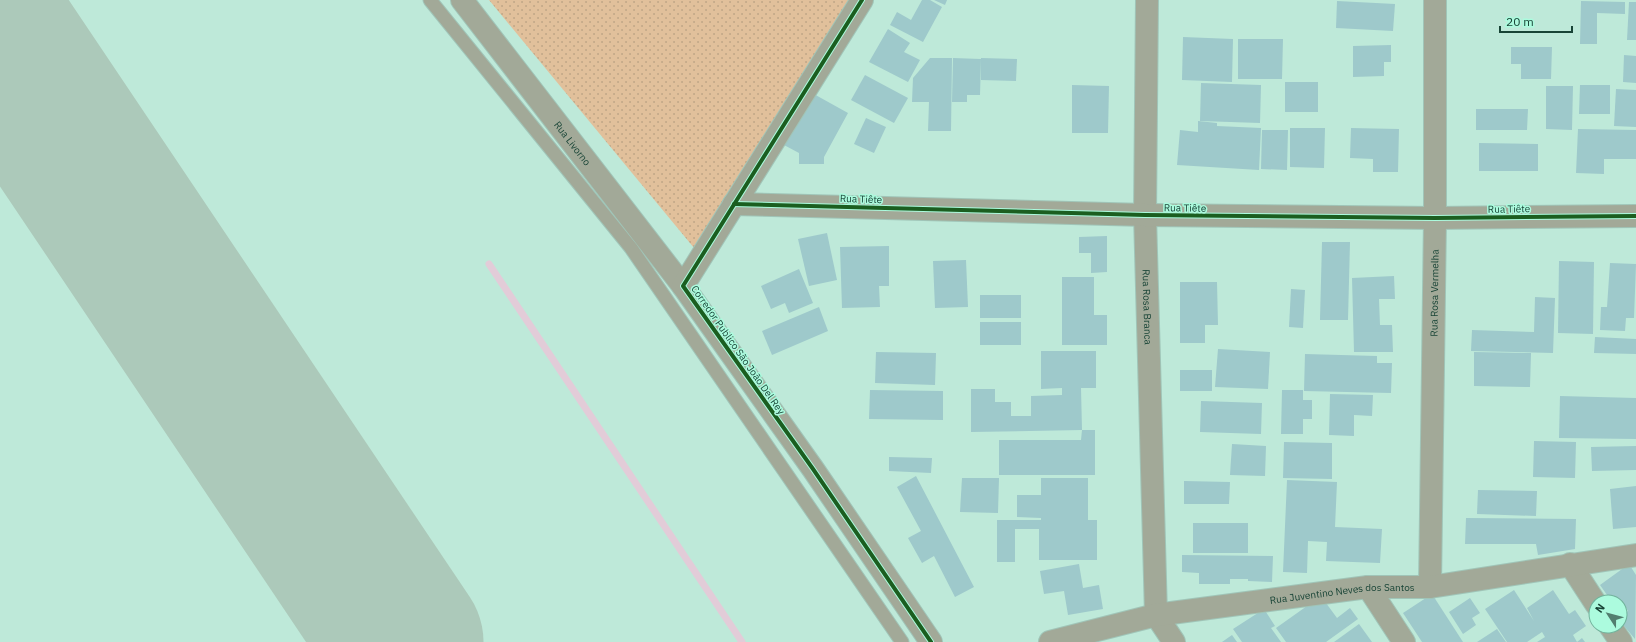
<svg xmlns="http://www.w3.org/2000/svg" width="1636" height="642" font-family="'IBM Plex Sans',sans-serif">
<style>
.grass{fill:url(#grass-dots)}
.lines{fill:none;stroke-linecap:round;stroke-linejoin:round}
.stream{stroke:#e2ccd8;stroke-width:7}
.runway{stroke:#acc9ba;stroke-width:161}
.building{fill:#9ec9cb}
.lane-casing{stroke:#a0c5b8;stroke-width:15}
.street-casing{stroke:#a0c5b8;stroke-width:24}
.lane{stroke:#a2a998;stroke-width:13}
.street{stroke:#a2a998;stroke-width:22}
.cycleway-casing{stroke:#acfbde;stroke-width:6}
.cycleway{stroke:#1b5e20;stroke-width:4}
.labels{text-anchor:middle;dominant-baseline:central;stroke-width:3;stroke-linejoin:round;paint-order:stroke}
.street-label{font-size:10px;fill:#184436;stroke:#acfbde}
</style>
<defs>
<pattern id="grass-dots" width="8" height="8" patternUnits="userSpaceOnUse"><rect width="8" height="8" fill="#e1c09b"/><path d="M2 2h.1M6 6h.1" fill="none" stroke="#c0a686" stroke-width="1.8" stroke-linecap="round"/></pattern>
</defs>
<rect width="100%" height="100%" fill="#bee9d9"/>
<polygon class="grass" points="489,0 861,0 699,254"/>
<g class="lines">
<polyline class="stream" points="489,264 742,642"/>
<polyline class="runway" points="0,42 403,642"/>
</g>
<g class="building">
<polygon points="922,0 930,0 942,7 923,42 890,25 897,12 911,20"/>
<polygon points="934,0 947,0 945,5"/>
<polygon points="1337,1 1395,4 1393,31 1336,28"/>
<polygon points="1581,1 1625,2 1625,14 1597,13 1597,44 1580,44"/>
<polygon points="1629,2 1636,2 1636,40 1627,40"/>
<polygon points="888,29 910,43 904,52 920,60 908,82 869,62"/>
<polygon points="1183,37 1233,39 1232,82 1182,80"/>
<polygon points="1238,39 1283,39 1282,79 1238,79"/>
<polygon points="1391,45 1391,62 1384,62 1384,76 1353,77 1353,46"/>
<polygon points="1511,47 1552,47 1551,79 1521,79 1521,64 1511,64"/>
<polygon points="1624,55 1636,56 1636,83 1623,82"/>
<polygon points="930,58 952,58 951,131 928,131 929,102 912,102 913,78"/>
<polygon points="953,58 981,59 980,95 967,95 967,102 952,102"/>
<polygon points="981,58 1017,59 1016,81 981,80"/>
<polygon points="865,75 908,98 894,123 851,100"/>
<rect x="1285" y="82" width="33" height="30"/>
<polygon points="1201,83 1261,85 1260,123 1200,121"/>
<polygon points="1072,85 1109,86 1108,133 1072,133"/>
<polygon points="1580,85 1610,85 1610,114 1579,114"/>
<polygon points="1546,86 1573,86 1572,130 1546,129"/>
<polygon points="1616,89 1636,90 1636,127 1614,126"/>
<polygon points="812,93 848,113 824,157 824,164 799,164 799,153 784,145"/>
<polygon points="1476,109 1528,109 1527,130 1476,130"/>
<polygon points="866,118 886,127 874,153 854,144"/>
<polygon points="1198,121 1217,123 1217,126 1261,128 1259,170 1177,165 1180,130 1198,132"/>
<polygon points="1290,128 1325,128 1324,168 1290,167"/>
<polygon points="1351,128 1399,129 1398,172 1373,172 1373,159 1350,158"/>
<polygon points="1578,129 1636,130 1636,159 1604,159 1604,174 1576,173"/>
<polygon points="1262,130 1288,130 1287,170 1261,169"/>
<polygon points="1479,143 1538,144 1538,171 1479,171"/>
<polygon points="827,233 837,280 809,286 798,239"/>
<polygon points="1107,236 1107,272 1091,273 1091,253 1079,253 1079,237"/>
<polygon points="1322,242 1350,242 1348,320 1320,320"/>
<polygon points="889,246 889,286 879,286 880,307 842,308 840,247"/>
<polygon points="966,260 968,307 935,308 933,261"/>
<polygon points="1559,261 1594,262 1593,334 1558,333"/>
<polygon points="1610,263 1636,264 1634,318 1626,318 1625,331 1600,330 1601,307 1607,307"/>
<polygon points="799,269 813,303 789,313 785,303 771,309 761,286"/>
<polygon points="1394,276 1395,299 1379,299 1380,325 1392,325 1393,352 1354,352 1352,278"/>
<polygon points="1062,277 1094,277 1094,315 1107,315 1107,345 1062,345"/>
<polygon points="1180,282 1217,282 1218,325 1205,325 1205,343 1180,343"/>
<polygon points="1291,289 1305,290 1303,328 1289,327"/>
<rect x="980" y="295" width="41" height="23"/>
<polygon points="1535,297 1555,298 1553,353 1471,351 1472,330 1534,332"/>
<polygon points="819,307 828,331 772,355 762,331"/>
<rect x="980" y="322" width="41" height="23"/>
<polygon points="1595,337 1636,339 1636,354 1594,353"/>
<polygon points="1218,349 1270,352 1268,389 1215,387"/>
<polygon points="1041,351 1096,351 1096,388 1081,388 1082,430 971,432 971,389 995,389 995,402 1011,402 1011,416 1031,416 1031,396 1062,395 1062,388 1041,389"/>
<polygon points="876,352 936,353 935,385 875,383"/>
<polygon points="1474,352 1531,353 1530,387 1474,386"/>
<polygon points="1305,354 1377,356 1377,363 1392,363 1391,393 1304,391"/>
<rect x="1180" y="370" width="32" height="21"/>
<polygon points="870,390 943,391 943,420 869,419"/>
<polygon points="1282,390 1303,390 1303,400 1312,400 1312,419 1303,419 1303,434 1281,434"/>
<polygon points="1330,394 1373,395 1372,416 1354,415 1354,436 1329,435"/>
<polygon points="1560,396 1636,398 1636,439 1559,438"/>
<polygon points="1201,401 1262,403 1261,434 1200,432"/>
<polygon points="1082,430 1095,430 1095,475 999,475 999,440 1081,440"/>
<polygon points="1534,441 1576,442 1575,478 1533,477"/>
<polygon points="1284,442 1332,443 1332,479 1283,478"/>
<polygon points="1232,444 1266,446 1265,476 1230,475"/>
<polygon points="1636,446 1636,470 1592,471 1591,447"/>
<polygon points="889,457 932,458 931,473 889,471"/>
<polygon points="916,476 974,587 955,597 934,556 922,563 908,538 921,531 897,487"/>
<polygon points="962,478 999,478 998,513 960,512"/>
<polygon points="1041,478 1088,478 1088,520 1097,520 1097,560 1039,560 1039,529 1015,529 1015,562 997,562 997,520 1041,520 1041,518 1017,517 1017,495 1041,495"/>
<polygon points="1287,480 1337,482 1335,527 1382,529 1380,563 1326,561 1327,542 1308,541 1307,573 1283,572"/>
<polygon points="1184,481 1230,482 1229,504 1184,504"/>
<polygon points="1636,486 1636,527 1613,529 1610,489"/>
<polygon points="1478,490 1537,491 1536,516 1477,514"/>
<polygon points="1466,518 1576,519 1575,549 1538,555 1536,544 1465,544"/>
<rect x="1193" y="523" width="55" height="30"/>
<polygon points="1182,555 1273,556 1272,582 1248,581 1248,579 1230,579 1230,584 1199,584 1199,573 1182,572"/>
<polygon points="1079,564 1083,588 1099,585 1103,609 1068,615 1064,591 1044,594 1040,571"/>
<polygon points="1629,564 1636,575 1635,639 1620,621 1620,617 1628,611 1625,606 1620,610 1620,602 1612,602 1600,585"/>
<polygon points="1514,590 1534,621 1527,608 1553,590 1569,614 1575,610 1586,626 1573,635 1577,642 1582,638 1585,642 1537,642 1545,637 1542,632 1527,642 1507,642 1485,609"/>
<polygon points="1432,594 1463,642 1422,642 1403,613"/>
<polygon points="1470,598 1480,613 1472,618 1476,625 1463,634 1449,612"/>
<polygon points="1326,603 1337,618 1350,608 1358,619 1326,642 1286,642 1276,628 1307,606"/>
<polygon points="1264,609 1275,626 1271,628 1281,642 1242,642 1233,629"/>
<polygon points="1359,624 1372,642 1334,642"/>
<polygon points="1497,629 1506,642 1477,642"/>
<polygon points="1232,635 1237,642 1222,642"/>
</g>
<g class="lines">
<defs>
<polyline id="lane" points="430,0 631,248 902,642"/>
<g id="street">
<path id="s1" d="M 462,0 L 683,286"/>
<polyline points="862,0 683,286 813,469 931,642"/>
<path id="s2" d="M 1147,0 L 1145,215 L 1156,615 L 1174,642"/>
<polyline points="734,204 1145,215 1435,218 1636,216"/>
<polyline points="1570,564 1596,604"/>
<polyline points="1368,587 1404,642"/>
<path id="s3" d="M 1430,587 L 1435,218 L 1435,0"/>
<polyline points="1610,626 1621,642"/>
<path id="s4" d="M 1050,642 L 1156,615 L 1368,587 L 1430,587 L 1636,555"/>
</g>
</defs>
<use href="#lane" class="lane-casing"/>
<use href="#street" class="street-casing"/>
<use href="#lane" class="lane"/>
<use href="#street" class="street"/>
<defs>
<g id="cycleway">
<polyline points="862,0 683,286 813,469 931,642"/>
<polyline points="734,204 1145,215 1435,218 1636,216"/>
</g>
</defs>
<use href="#cycleway" class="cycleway-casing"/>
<use href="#cycleway" class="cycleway"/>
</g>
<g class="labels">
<g class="street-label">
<text stroke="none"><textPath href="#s1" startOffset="181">Rua Livorno</textPath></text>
<text transform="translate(861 199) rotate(2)">Rua Tiête</text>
<text transform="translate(1185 208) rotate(1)">Rua Tiête</text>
<text transform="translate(1509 209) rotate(-1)">Rua Tiête</text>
<text stroke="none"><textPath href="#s3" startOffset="294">Rua Rosa Vermelha</textPath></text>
<text stroke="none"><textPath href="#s2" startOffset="307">Rua Rosa Branca</textPath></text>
<text transform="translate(738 350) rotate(55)">Corredor Publico São João Del Rey</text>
<text stroke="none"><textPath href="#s4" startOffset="297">Rua Juventino Neves dos Santos</textPath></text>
</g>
</g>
<g transform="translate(1608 614) rotate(306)"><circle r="19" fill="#acfbde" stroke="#71b29b"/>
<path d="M0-3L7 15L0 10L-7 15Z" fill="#527e6f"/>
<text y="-6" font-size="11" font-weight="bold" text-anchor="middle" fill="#184436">N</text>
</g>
<path d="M1500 26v6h72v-6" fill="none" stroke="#184436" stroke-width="2"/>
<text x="1506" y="26" font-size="12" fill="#184436" stroke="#acfbde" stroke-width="3" paint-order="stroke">20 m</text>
</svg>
